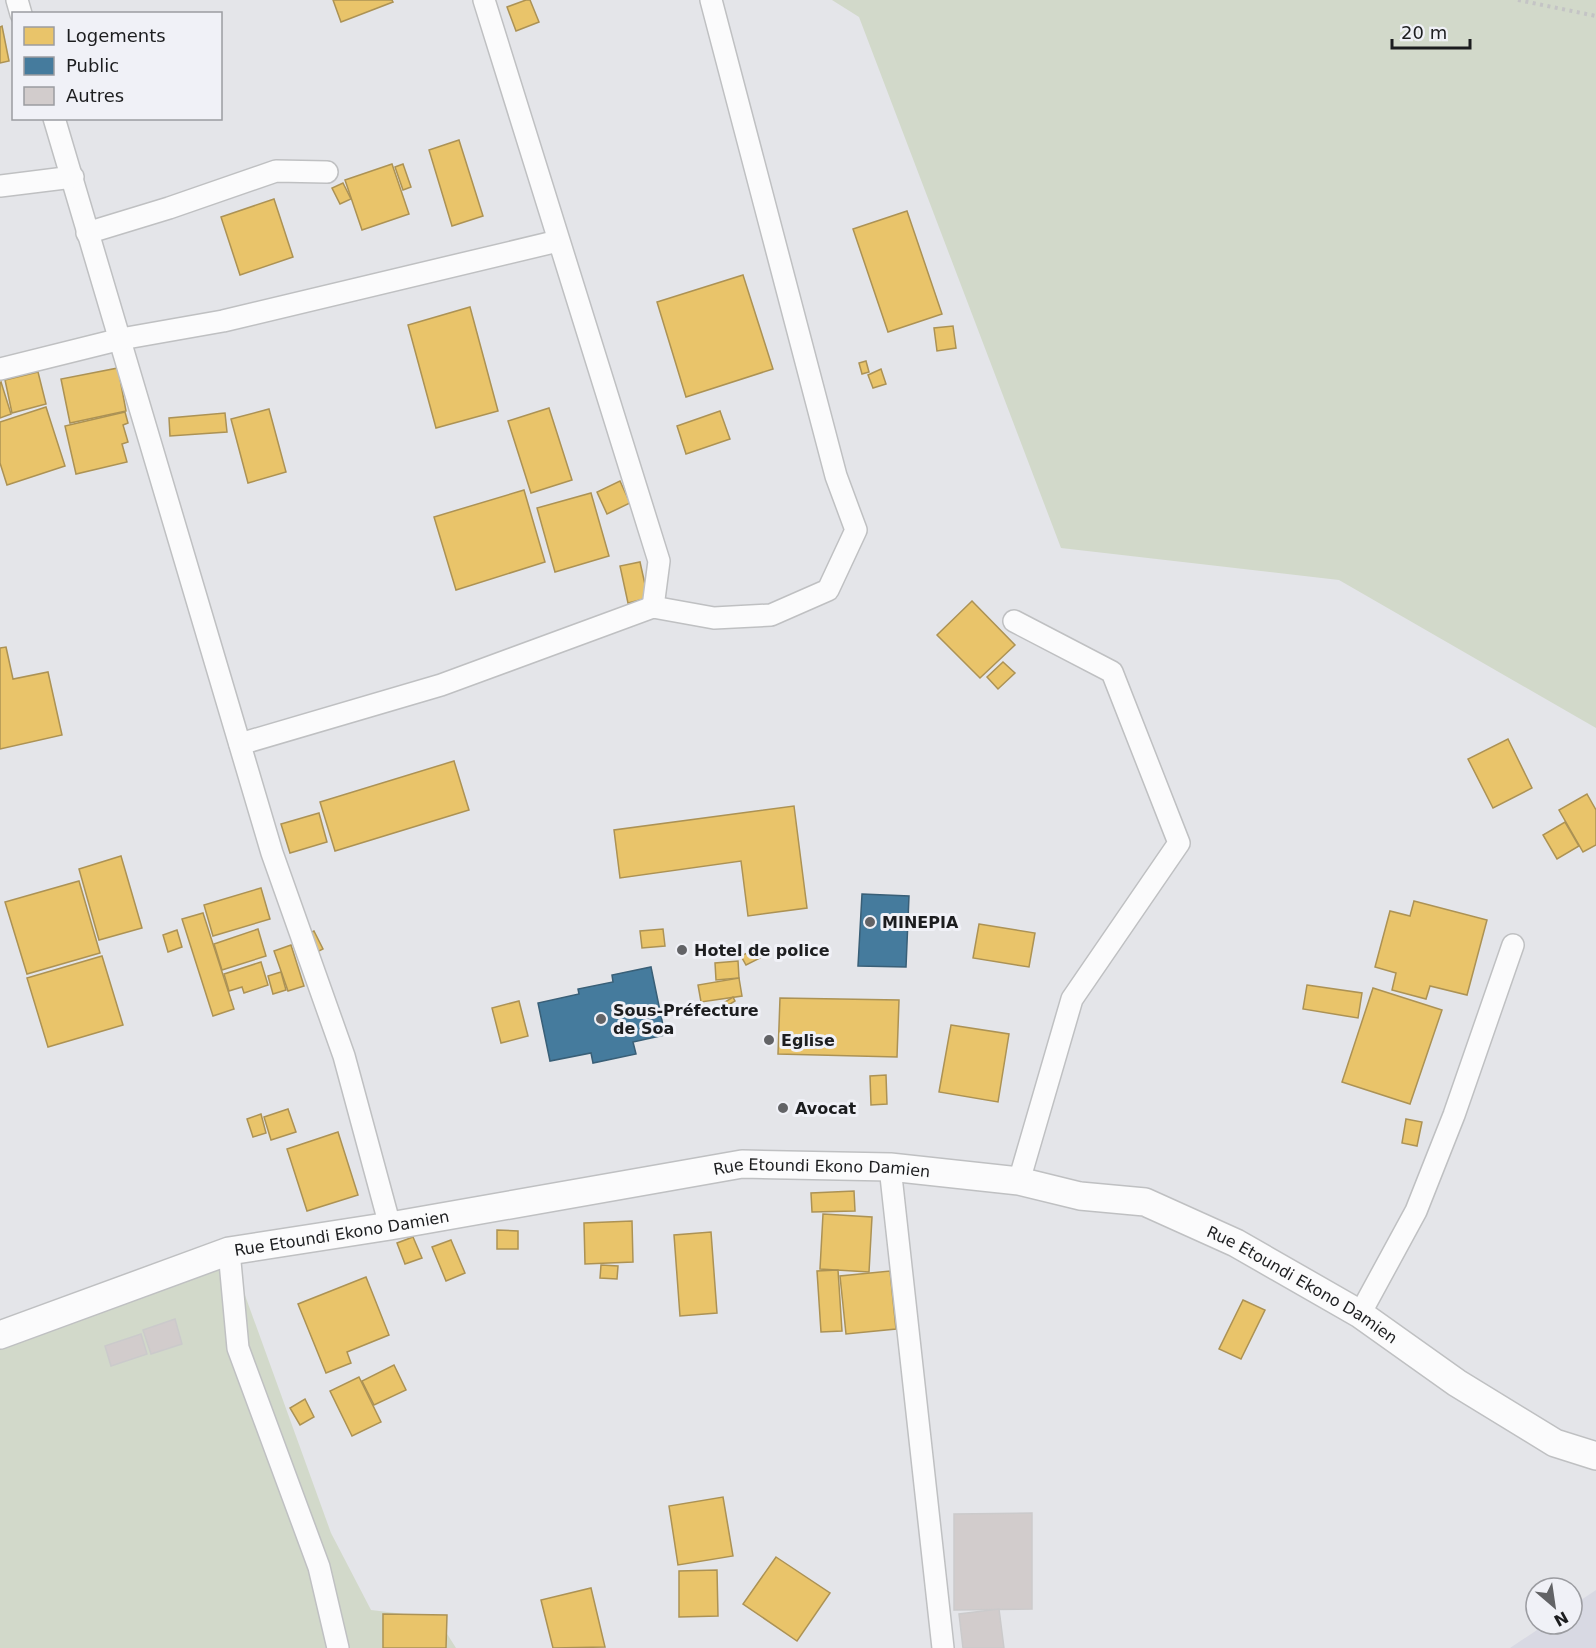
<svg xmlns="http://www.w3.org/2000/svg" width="1596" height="1648" font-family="'DejaVu Sans',sans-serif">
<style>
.built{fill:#d8d9e3}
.green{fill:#d2d9ca}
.homes{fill:#e9c46a;stroke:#ac9254;stroke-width:1.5}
.public{fill:#457b9d;stroke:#395f77;stroke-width:1.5}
.building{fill:#d2cccc;stroke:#cbcacb;stroke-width:1.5}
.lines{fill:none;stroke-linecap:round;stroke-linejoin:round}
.minor-casing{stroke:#bfc0c2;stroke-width:24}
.tertiary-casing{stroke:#bfc0c2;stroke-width:30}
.path{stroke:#c4c4c5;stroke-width:4;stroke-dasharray:3 4.5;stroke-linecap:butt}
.minor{stroke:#fbfbfc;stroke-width:21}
.tertiary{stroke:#fbfbfc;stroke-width:27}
.poi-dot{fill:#626366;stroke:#f0f1f7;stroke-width:2}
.labels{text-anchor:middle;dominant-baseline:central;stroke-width:6;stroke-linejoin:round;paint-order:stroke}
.poi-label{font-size:16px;font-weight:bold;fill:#1c1d1f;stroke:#f0f1f7;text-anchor:start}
.street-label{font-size:16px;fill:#1c1d1f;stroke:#f0f1f7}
</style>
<rect width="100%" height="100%" fill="#e4e5e9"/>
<polygon class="built" points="1596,1590 1596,1648 1510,1648 1546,1624 1572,1624 1572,1606"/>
<g class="green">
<polygon points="832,0 1596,0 1596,728 1339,580 1061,548 859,17"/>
<polygon points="229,1251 331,1533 371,1610 437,1618 456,1648 0,1648 0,1335"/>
</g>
<g class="homes">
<polygon points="333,0 392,0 393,2 341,22"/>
<polygon points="526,0 530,0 539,22 516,31 507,7"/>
<polygon points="2,26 9,61 0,63 0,27"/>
<polygon points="459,140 483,216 452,226 429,150"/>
<polygon points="392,164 409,214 362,230 345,180"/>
<polygon points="403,164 411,187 403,190 395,167"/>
<polygon points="343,183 351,199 340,204 332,188"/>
<polygon points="274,199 293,257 240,275 221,217"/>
<polygon points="907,211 942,314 888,332 853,229"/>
<polygon points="743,275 773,369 686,397 657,302"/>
<polygon points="470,307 498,411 436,428 408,325"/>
<polygon points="953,326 956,348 937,351 934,328"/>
<polygon points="866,361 869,372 862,374 859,363"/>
<polygon points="118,368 126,411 70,423 61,379"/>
<polygon points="881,369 886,384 873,388 868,375"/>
<polygon points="38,372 46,404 12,413 5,380"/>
<polygon points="1,382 11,414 0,418 0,383"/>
<polygon points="46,407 65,466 7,485 0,463 0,422"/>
<polygon points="549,408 572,480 531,493 508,421"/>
<polygon points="269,409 286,472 248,483 231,419"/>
<polygon points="720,411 730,439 686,454 677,426"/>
<polygon points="125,412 128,423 123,425 128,442 122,444 127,462 76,474 65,426"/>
<polygon points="225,413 227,432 170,436 169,418"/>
<polygon points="620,481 630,503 607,514 597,492"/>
<polygon points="524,490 545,562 456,590 434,517"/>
<polygon points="591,493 609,556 555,572 537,508"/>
<polygon points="640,562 648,598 628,603 620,566"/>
<polygon points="972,601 1015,645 980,678 937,635"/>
<polygon points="6,647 13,679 48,672 62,735 0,749 0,648"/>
<polygon points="1003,662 1015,673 998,689 987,677"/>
<polygon points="1508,739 1532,788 1493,808 1468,759"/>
<polygon points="454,761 469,810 335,851 320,802"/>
<polygon points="1587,794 1596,810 1596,845 1583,852 1559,810"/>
<polygon points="794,806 807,908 748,916 741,861 620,878 614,830"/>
<polygon points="319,813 327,842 290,853 281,824"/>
<polygon points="1565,822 1579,846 1557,859 1543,835"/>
<polygon points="121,856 142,928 99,940 79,869"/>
<polygon points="79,881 100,953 27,974 5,902"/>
<polygon points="261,888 270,919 213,936 204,905"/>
<polygon points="1414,901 1487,920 1467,995 1430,986 1426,999 1392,990 1396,973 1375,967 1390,911 1410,916"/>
<polygon points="203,913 234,1009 213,1016 182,919"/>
<polygon points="979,924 1035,933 1029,967 973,958"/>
<polygon points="258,929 266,956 222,970 214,944"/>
<polygon points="663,929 665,946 642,948 640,931"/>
<polygon points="177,930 182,947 168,952 163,935"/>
<polygon points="314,931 323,949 313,954 303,936"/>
<polygon points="291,945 304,986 288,991 274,951"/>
<polygon points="761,946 766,955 746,965 741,956"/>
<polygon points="102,956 123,1025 48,1047 27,978"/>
<polygon points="738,961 739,978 716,980 715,963"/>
<polygon points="261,962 268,985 244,993 242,987 229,991 224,974"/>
<polygon points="281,972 286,990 273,994 268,976"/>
<polygon points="739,978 742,996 701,1002 698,985"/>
<polygon points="1307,985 1362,993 1358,1018 1303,1009"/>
<polygon points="1373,988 1442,1010 1410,1104 1342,1082"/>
<polygon points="733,997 735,1001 719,1011 717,1007"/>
<polygon points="780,998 899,1000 897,1057 778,1054"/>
<polygon points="519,1001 528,1036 501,1043 492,1008"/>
<polygon points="951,1025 1009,1034 998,1102 939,1092"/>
<polygon points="886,1075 887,1104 871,1105 870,1076"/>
<polygon points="288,1109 296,1132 271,1140 264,1117"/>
<polygon points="261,1114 266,1133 253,1137 247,1119"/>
<polygon points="1406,1119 1422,1122 1417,1146 1402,1143"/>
<polygon points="338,1132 358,1195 307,1211 287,1149"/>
<polygon points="854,1191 855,1211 812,1212 811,1193"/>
<polygon points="823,1214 872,1217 869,1272 820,1269"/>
<polygon points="632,1221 633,1262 585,1264 584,1223"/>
<polygon points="497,1230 518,1231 518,1249 497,1249"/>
<polygon points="711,1232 717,1313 680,1316 674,1235"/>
<polygon points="413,1237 422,1258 405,1264 397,1243"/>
<polygon points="451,1240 465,1273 446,1281 432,1247"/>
<polygon points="601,1265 618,1266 617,1279 600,1278"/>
<polygon points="838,1270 842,1331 821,1332 817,1271"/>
<polygon points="890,1271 896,1329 846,1334 840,1276"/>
<polygon points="366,1277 389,1335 347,1352 351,1363 326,1373 298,1304"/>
<polygon points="1243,1300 1265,1310 1241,1359 1219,1349"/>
<polygon points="394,1365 406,1390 374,1405 362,1381"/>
<polygon points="359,1377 381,1422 352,1436 330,1391"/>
<polygon points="305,1399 314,1417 300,1425 290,1408"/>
<polygon points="723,1497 733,1556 678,1565 669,1506"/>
<polygon points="776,1557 830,1593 797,1641 743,1604"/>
<polygon points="717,1570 718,1616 679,1617 679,1571"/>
<polygon points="591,1588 605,1647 553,1648 541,1600"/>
<polygon points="383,1614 447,1615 446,1648 383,1648"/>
</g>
<g class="public">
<polygon points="862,894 909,896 906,967 858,966"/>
<polygon points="651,967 665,1035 633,1042 636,1054 593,1063 591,1053 550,1061 538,1003 579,994 578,989 613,982 612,975"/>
</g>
<g class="building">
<polygon points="175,1319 182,1344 151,1354 143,1330"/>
<polygon points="141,1334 147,1354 111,1366 105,1346"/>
<polygon points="1032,1513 1032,1609 954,1610 954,1514"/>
<polygon points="999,1609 1004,1648 963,1648 959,1614"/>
</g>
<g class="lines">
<defs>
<g id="minor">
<polyline points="17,0 21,14"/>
<polyline points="484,0 659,561 653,607"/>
<polyline points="54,118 272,853 344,1056 390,1226"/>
<polyline points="0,186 73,177"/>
<polyline points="87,233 169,208 276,171 327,172"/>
<polyline points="0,369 121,339 223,321 558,241"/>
<polyline points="1014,621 1112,672 1179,843 1072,999 1019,1181"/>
<polyline points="240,744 441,685 653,607 714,618 771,615 828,590 856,530 836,476 711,0"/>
<polyline points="890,1167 943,1648"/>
<polyline points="229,1251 238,1348 319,1567 338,1648"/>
<polyline points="1360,1314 1416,1211 1454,1115 1513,945"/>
</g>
<g id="tertiary">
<path id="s1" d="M 0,1335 L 229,1251 L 390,1226 L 742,1164 L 890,1167 L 1019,1181 L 1080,1196 L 1145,1202 L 1236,1243 L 1360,1314 L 1457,1383 L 1555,1443 L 1596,1456"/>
</g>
</defs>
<use href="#minor" class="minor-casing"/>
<use href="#tertiary" class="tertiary-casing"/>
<polyline class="path" points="1518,0 1596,16"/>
<use href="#minor" class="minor"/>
<use href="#tertiary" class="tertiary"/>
</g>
<g class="poi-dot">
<circle cx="870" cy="922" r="6"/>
<circle cx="682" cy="950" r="6"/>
<circle cx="601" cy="1019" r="6"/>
<circle cx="769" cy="1040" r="6"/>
<circle cx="783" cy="1108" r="6"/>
</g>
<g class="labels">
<g class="poi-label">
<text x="882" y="922">MINEPIA</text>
<text x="694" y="950">Hotel de police</text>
<text x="613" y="1010">Sous-Préfecture<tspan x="613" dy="18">de Soa</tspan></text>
<text x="781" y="1040">Eglise</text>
<text x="795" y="1108">Avocat</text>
</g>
<g class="street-label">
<text stroke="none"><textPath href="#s1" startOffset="844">Rue Etoundi Ekono Damien</textPath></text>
<text stroke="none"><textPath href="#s1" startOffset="358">Rue Etoundi Ekono Damien</textPath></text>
<text stroke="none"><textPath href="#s1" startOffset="1348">Rue Etoundi Ekono Damien</textPath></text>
</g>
</g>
<rect x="12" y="12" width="210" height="108" fill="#f0f1f7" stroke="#9b9ca1" stroke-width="1.5"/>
<rect x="24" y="27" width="30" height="18" fill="#e9c46a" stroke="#9b9ca1" stroke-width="1.5"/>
<text x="66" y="42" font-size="18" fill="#1c1d1f">Logements</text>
<rect x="24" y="57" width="30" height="18" fill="#457b9d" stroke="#9b9ca1" stroke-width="1.5"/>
<text x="66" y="72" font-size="18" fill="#1c1d1f">Public</text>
<rect x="24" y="87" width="30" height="18" fill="#d2cccc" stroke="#9b9ca1" stroke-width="1.5"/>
<text x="66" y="102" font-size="18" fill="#1c1d1f">Autres</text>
<g transform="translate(1554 1606) rotate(151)"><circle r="28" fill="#f0f1f7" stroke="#9b9ca1" stroke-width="1.5"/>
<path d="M0-4.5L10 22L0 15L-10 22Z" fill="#626366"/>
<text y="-9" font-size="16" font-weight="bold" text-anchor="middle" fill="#1c1d1f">N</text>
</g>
<path d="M1392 39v9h78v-9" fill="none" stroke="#1c1d1f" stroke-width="3"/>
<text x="1401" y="39" font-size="18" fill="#1c1d1f" stroke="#f0f1f7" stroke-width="4.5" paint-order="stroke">20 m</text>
</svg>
